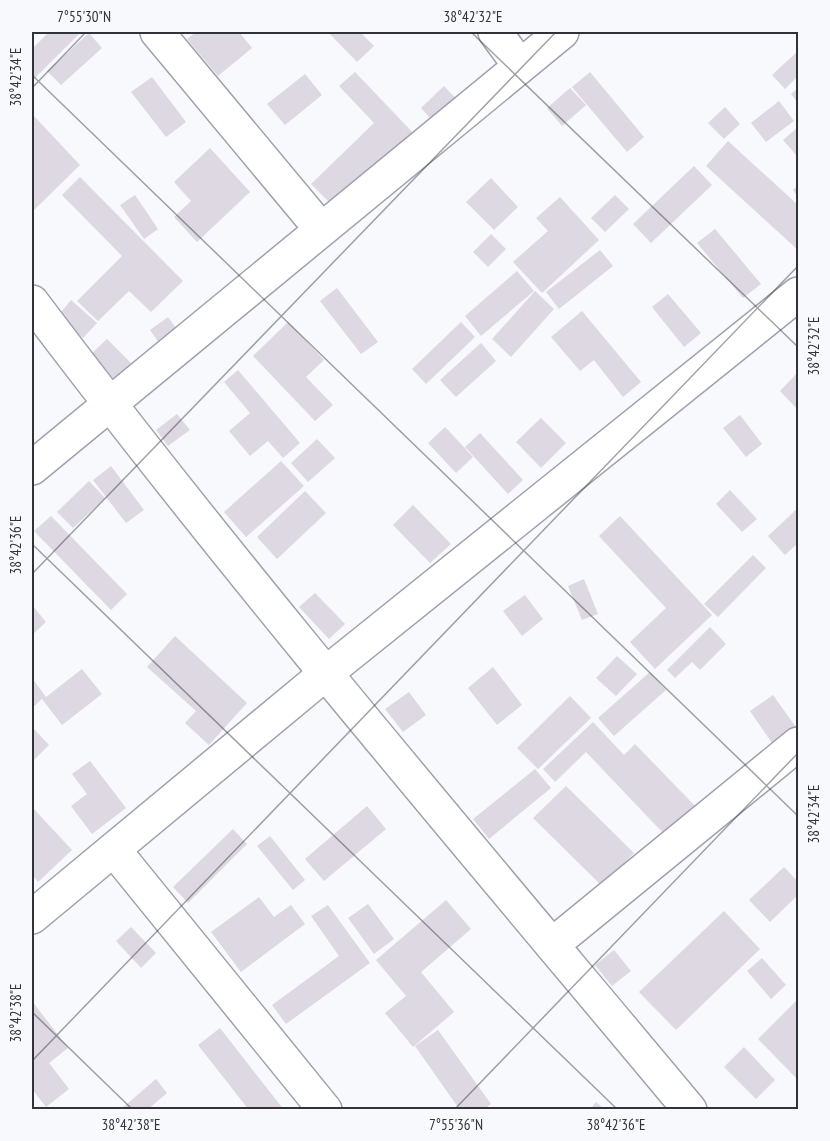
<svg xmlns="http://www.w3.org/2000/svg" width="830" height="1141" font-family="'PT Sans Narrow',sans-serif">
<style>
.building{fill:#ded8e2}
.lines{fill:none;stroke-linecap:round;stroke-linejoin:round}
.minor-casing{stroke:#9ea2ad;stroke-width:36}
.minor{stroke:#fff;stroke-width:33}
.ticks{fill:none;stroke:#313338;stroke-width:1.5;stroke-opacity:0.45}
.neatline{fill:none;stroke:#313338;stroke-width:2}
.ticks-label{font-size:15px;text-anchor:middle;fill:#313338}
</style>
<rect width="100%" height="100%" fill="#f7f9fd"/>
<g class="building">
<polygon points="49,32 81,32 32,81 32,49"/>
<polygon points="196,32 239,32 252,48 218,76 187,39"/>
<polygon points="328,32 360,32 374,46 357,62"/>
<polygon points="89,33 102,48 61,85 47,71"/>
<polygon points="798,51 798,76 785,89 772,75"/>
<polygon points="355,72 416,136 338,211 311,184 374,123 339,86"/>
<polygon points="590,72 644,137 627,152 572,87"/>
<polygon points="305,74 322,95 285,125 267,104"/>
<polygon points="152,77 186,122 166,137 131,92"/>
<polygon points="444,86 465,108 442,131 421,108"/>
<polygon points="570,88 586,105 562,126 547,108"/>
<polygon points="798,88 798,103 791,94"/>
<polygon points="779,101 794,121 766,142 751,123"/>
<polygon points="725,107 740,124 724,139 708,123"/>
<polygon points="32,114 80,165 32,212"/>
<polygon points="798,127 798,157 783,140"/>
<polygon points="728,141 798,205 798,250 706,166"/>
<polygon points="210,148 250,192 197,242 174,217 191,201 174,182"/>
<polygon points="694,166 712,185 651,243 633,224"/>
<polygon points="80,177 183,281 151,312 129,291 98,321 77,301 122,256 62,195"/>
<polygon points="491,178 518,207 494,230 466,202"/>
<polygon points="798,185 798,197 793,190"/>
<polygon points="135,195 158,229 144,239 120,205"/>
<polygon points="615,195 629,209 605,232 591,218"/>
<polygon points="560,197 599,240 542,293 513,262 548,231 536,218"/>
<polygon points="715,229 761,284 743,298 697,243"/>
<polygon points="491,234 506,249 488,267 473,252"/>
<polygon points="600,250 613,266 559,309 546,292"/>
<polygon points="517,271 534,291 481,336 465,316"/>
<polygon points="337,288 378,342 361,354 320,301"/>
<polygon points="535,291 554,309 511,357 492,339"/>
<polygon points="668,294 701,333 684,347 652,307"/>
<polygon points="71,300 97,323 83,338 58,316"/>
<polygon points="582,311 641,382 623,397 594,360 580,371 551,337"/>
<polygon points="168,317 182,336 163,349 150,330"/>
<polygon points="288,322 324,360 306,377 333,405 315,421 253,356"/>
<polygon points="461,322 475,337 426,384 412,369"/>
<polygon points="107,339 139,371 122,387 90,355"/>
<polygon points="481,343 496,361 456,397 440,380"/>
<polygon points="238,370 300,443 283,458 268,441 250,456 229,431 250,413 224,382"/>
<polygon points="798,372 798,410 780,391"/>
<polygon points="177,414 190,430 168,446 156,430"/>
<polygon points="740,415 762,444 746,457 723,428"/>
<polygon points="541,418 566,443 541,468 516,442"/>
<polygon points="445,427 473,457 456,473 428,443"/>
<polygon points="480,433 523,480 508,494 465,447"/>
<polygon points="317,439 335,458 308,482 291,463"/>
<polygon points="281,461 304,486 246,537 224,512"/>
<polygon points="111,466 144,510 126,523 93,480"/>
<polygon points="89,481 105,498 73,528 57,512"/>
<polygon points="730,490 757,519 742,532 716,504"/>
<polygon points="305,491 326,513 277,559 257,537"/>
<polygon points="413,505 451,544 430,563 393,525"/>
<polygon points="798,508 798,543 785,555 768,536"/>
<polygon points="51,516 127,594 111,610 34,531"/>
<polygon points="620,516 712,615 655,669 630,642 666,608 599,536"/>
<polygon points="753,555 766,568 718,617 704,604"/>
<polygon points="584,579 598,614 582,620 568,586"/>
<polygon points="315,593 345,624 329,639 299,607"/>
<polygon points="525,595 543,619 522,636 503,611"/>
<polygon points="32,605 46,622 32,635"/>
<polygon points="710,627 726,644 700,670 692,662 675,678 667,670"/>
<polygon points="175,636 247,703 209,745 185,723 196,711 147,667"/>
<polygon points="617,656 637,674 616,696 596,678"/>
<polygon points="493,667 522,705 497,725 468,688"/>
<polygon points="82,669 102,694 62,725 42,699 32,708 32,678 46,697"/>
<polygon points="650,672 666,690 614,736 598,718"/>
<polygon points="409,692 426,715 403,732 385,709"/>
<polygon points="773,695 798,730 774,746 750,711"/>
<polygon points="570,696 591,718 538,769 517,748"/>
<polygon points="593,722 624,755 635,744 695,806 665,835 586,752 555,782 543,769"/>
<polygon points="32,727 49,745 32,762"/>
<polygon points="90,761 126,808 92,834 71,806 87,794 72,774"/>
<polygon points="535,769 551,788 489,839 473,819"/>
<polygon points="566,786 634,853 602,886 533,818"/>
<polygon points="367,806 386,829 324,881 305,859"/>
<polygon points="32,807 72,850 38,882 32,875"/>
<polygon points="233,829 247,844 188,903 173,887"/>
<polygon points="270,836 305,880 293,890 257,846"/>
<polygon points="784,867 798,882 798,895 770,922 749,900"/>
<polygon points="259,897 274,917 291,905 305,924 241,972 211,932"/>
<polygon points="446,900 471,929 421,972 454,1012 413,1047 385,1013 406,996 376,960"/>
<polygon points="368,904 394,939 374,954 348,918"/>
<polygon points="328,905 370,963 286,1024 272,1005 339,956 311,916"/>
<polygon points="724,911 760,949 676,1030 639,992"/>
<polygon points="131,927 156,953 141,968 116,941"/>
<polygon points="614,950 631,971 612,986 595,965"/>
<polygon points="762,958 786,985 771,999 747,971"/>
<polygon points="32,1001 68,1048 49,1063 69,1089 46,1107 32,1089"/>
<polygon points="796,1001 798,1003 798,1080 758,1039"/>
<polygon points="220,1028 284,1110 249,1110 198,1045"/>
<polygon points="438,1030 491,1104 483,1110 460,1110 415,1046"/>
<polygon points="744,1047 775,1080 756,1099 724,1067"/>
<polygon points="156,1079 167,1093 147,1110 120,1110"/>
<polygon points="596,1102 605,1110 590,1110"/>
</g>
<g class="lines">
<defs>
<g id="minor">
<polyline points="157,32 321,229"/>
<polyline points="495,32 520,66"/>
<path d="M 32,302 C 241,579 467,843 690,1110"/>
<polyline points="32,468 562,32"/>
<polyline points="114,850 325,1110"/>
<polyline points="32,917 325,674 798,294"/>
<polyline points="552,945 798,744"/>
</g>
</defs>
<use href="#minor" class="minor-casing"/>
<use href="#minor" class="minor"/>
</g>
<path class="ticks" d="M 471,32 L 798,347M 32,75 L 798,816M 32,88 L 86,32M 32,544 L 618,1110M 32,574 L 556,32M 32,1012 L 133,1110M 32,1061 L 798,266M 454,1110 L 798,753"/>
<rect width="830" height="1141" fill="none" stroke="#f7f9fd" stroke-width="66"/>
<rect x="33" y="33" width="764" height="1075" class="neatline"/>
<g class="ticks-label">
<text x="84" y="22">7°55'30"N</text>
<text x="473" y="22">38°42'32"E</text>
<text transform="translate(16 77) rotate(-90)" y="5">38°42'34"E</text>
<text transform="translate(814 346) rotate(-90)" y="5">38°42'32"E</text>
<text transform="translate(16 545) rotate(-90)" y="5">38°42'36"E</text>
<text transform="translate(814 814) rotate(-90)" y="5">38°42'34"E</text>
<text transform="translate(16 1013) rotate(-90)" y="5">38°42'38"E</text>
<text x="131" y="1130">38°42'38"E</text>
<text x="456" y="1130">7°55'36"N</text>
<text x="616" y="1130">38°42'36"E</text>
</g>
</svg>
